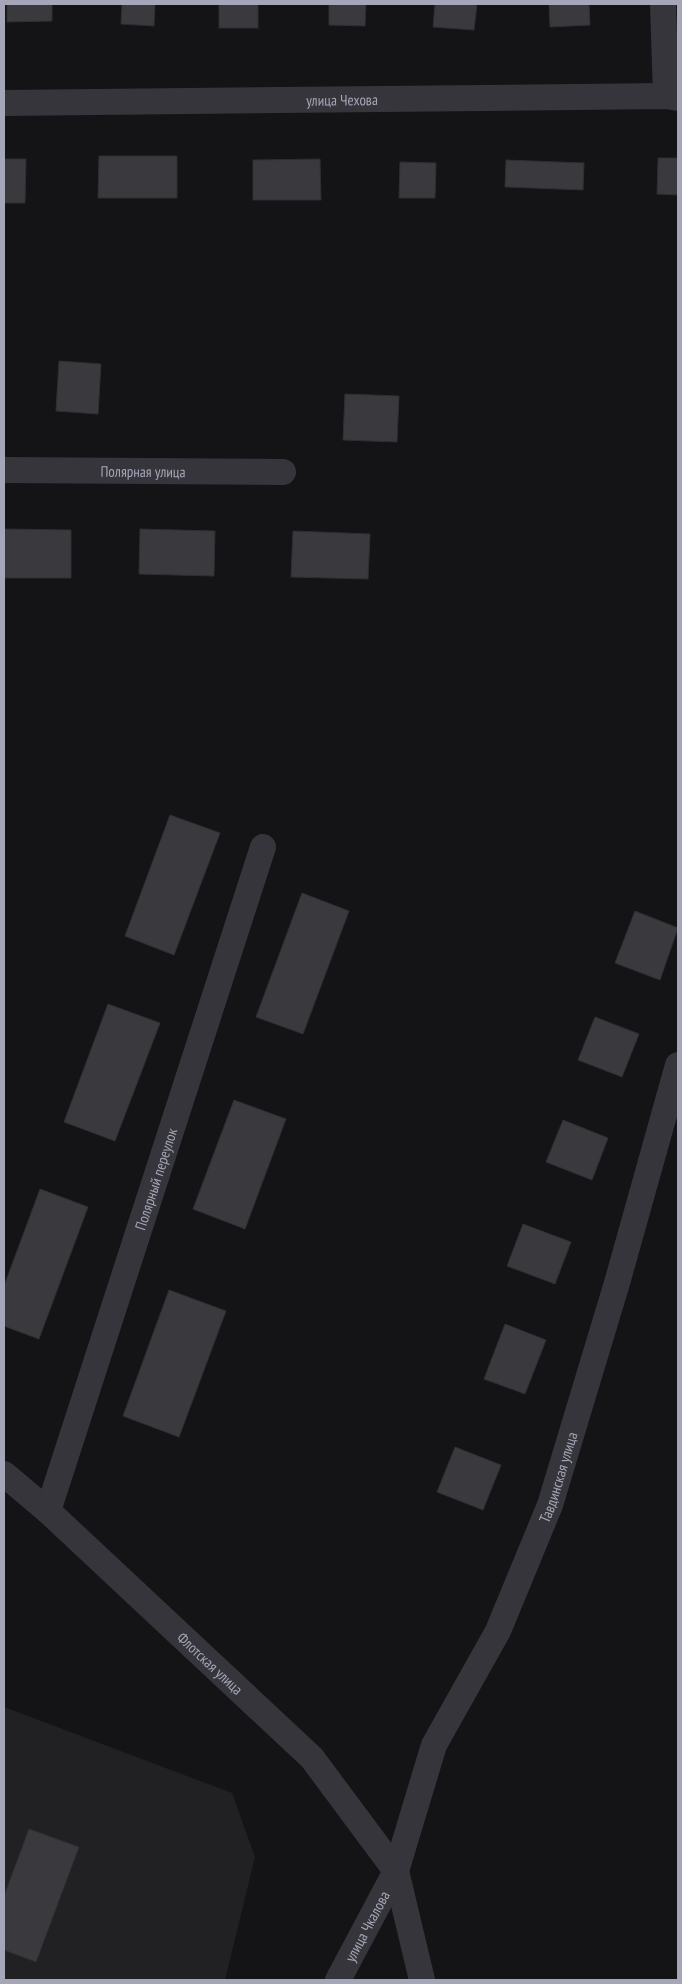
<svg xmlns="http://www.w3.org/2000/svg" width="682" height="1984" font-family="'PT Sans Narrow',sans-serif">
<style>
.built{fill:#212023}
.building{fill:#3a393e;stroke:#2f2e32}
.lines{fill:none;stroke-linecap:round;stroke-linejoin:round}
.minor{stroke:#35353b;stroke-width:26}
.labels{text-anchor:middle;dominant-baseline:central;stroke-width:4;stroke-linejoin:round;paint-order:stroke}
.street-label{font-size:15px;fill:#a5a6b7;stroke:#0f0f11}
</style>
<rect width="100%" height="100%" fill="#141416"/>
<polygon class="built" points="4,1707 232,1793 255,1857 225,1980 4,1980"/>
<g class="building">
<polygon points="7,4 52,4 52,21 7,22"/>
<polygon points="122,4 155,4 154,26 121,24"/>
<rect x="219" y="4" width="39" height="24"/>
<polygon points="329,4 366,4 365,26 329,25"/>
<polygon points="435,4 477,4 474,30 433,27"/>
<polygon points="549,4 589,4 590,25 550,27"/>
<polygon points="99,156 177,156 177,198 98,198"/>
<polygon points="658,158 678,158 678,195 657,194"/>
<polygon points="4,159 26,159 25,203 4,203"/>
<polygon points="320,159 321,200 253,200 253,160"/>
<polygon points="506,160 584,163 583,190 505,187"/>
<polygon points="400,162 436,163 435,198 399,198"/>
<polygon points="59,361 101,364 98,414 56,411"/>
<polygon points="345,394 399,396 397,442 343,440"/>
<polygon points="4,529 71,530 71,578 4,578"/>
<polygon points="140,529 215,531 214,576 139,574"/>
<polygon points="293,531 370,534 368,579 291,577"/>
<polygon points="170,815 220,833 174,955 125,936"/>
<polygon points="302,893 349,911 303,1034 256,1017"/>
<polygon points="635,911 678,928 660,980 615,963"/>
<polygon points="108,1004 160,1023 115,1141 64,1122"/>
<polygon points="595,1017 639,1034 622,1077 578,1060"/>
<polygon points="234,1100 286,1119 245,1229 193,1209"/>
<polygon points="563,1120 608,1138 592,1180 546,1162"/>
<polygon points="40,1189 88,1207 39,1339 4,1326 4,1286"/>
<polygon points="523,1224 571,1242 555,1284 507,1266"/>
<polygon points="169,1290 226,1311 179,1437 123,1416"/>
<polygon points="505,1324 546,1340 525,1394 484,1379"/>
<polygon points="455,1447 501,1465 483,1510 437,1492"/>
<polygon points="29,1829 79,1847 36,1962 4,1950 4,1896"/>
</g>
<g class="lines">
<g class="minor">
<polyline points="663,4 666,96"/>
<path id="s1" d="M 4,103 L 666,96 L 678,98"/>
<path id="s2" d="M 4,470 L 283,472"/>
<path id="s3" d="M 4,1474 L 48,1511 L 312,1758 L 396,1871 L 422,1980"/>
<path id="s4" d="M 48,1511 L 263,847"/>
<path id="s5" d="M 338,1980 L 396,1871 L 434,1745 L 498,1631 L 550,1505 L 617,1283 L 678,1065"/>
</g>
</g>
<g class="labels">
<g class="street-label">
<text stroke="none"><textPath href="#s1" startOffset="338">улица Чехова</textPath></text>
<text stroke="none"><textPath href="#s2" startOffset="139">Полярная улица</textPath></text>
<text stroke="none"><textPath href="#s4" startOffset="349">Полярный переулок</textPath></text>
<text stroke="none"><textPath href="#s5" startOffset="551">Тавдинская улица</textPath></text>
<text stroke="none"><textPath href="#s3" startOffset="280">Флотская улица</textPath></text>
<text stroke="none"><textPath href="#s5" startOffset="61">улица Чкалова</textPath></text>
</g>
</g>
<rect width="682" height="1984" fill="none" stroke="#a5a6b7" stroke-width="10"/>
</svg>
